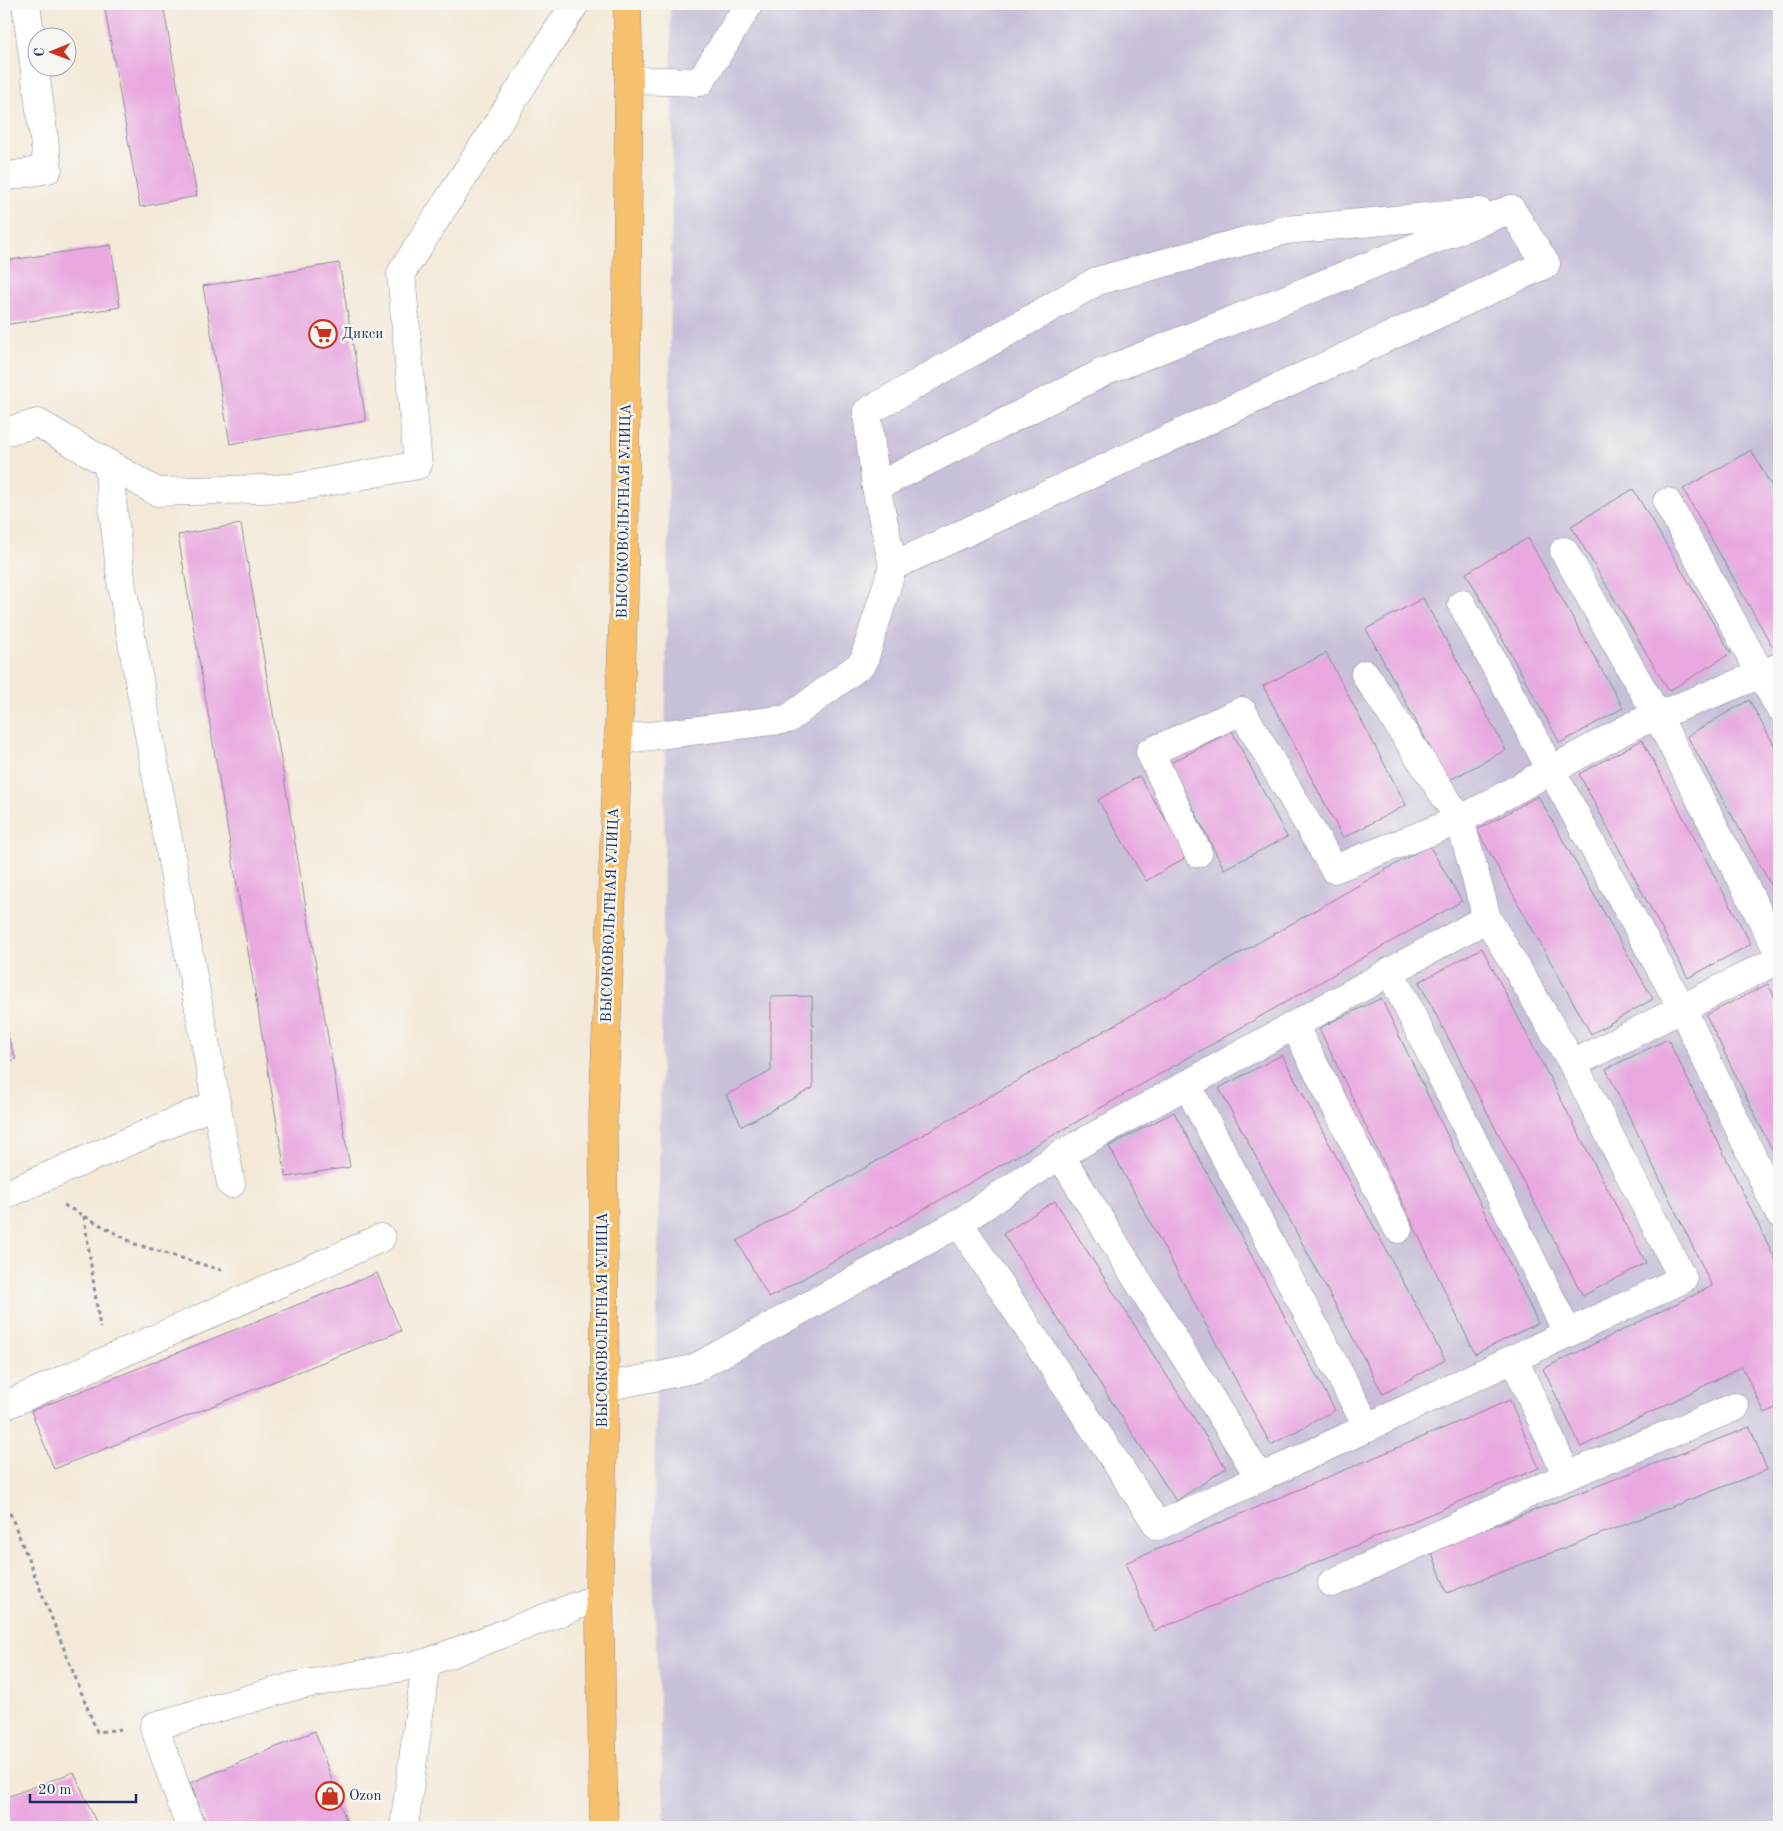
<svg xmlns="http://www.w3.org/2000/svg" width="1783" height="1831" font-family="'Old Standard TT',serif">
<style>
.industrial{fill:#c8bfd8}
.building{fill:#e9a9e0}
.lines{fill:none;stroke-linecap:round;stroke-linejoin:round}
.minor-casing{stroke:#888c9b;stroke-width:29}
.major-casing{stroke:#888c9b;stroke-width:29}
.path{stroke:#888c9b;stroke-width:3;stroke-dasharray:4 4;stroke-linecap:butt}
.minor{stroke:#fff;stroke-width:28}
.major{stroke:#f7c06c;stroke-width:28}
.labels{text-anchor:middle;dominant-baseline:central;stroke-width:5;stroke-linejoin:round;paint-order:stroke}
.poi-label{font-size:15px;fill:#1b2f5e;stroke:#f6f6f2;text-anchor:start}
.street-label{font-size:15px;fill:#1b2f5e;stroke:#f6f6f2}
</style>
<rect width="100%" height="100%" fill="#f6f6f2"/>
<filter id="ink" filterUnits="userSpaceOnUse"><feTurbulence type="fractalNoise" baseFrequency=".02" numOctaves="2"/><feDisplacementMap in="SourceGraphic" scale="10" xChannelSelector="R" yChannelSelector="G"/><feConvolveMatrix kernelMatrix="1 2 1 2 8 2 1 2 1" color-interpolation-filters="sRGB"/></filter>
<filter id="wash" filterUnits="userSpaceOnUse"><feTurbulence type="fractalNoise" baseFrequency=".0096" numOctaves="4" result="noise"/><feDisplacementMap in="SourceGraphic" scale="20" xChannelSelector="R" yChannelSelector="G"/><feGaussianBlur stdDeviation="1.12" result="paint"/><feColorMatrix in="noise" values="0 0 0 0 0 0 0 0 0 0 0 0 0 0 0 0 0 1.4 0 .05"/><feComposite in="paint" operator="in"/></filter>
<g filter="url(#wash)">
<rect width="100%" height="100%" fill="#f4e9d8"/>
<polygon class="industrial" points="670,4 1779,4 1779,1823 1772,1827 665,1827 653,1578 664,851 673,115"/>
<g id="blocks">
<g class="building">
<polygon points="104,4 163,4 197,196 140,207"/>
<polygon points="111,245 120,307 4,325 4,261"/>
<polygon points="339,263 366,421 230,444 203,286"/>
<polygon points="1751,450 1779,499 1779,642 1772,646 1683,489"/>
<polygon points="1633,489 1731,653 1669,691 1571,526"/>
<polygon points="241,524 350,1167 286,1177 178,535"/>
<polygon points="1528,538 1623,708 1560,743 1466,573"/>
<polygon points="1423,598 1506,750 1448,781 1366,629"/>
<polygon points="1326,653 1406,805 1343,838 1263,686"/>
<polygon points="1749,700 1779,754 1779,899 1687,736"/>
<polygon points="1232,731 1287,837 1224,869 1170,763"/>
<polygon points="1642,740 1751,944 1688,978 1579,774"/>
<polygon points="1139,776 1188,856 1146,881 1098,800"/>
<polygon points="1538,796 1653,999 1591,1034 1477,830"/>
<polygon points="1429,845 1462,901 769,1298 737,1241"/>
<polygon points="1482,948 1646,1263 1583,1296 1419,982"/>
<polygon points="1768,984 1779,1006 1779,1164 1706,1015"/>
<polygon points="812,996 813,1088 742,1126 726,1095 771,1071 771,997"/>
<polygon points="1381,998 1538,1323 1475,1354 1319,1028"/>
<polygon points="4,1025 16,1059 4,1063"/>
<polygon points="1668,1039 1779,1267 1779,1406 1765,1413 1742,1367 1581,1447 1543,1369 1712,1286 1606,1069"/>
<polygon points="1282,1055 1445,1360 1383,1394 1219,1088"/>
<polygon points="1174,1112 1335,1410 1271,1445 1109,1146"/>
<polygon points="1055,1201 1226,1468 1176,1501 1003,1234"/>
<polygon points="377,1273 401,1331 54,1469 31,1411"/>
<polygon points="1510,1400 1539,1468 1154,1631 1125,1563"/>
<polygon points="1750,1427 1767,1470 1447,1593 1431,1550"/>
<polygon points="315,1731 348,1827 208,1827 190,1783"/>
<polygon points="74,1772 98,1827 4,1827 4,1798"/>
</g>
</g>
</g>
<g filter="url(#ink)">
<use href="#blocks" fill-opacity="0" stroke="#888c9b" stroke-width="1"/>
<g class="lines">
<defs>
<g id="minor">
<polyline points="629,80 700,82 749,4"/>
<polyline points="4,177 48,169 26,4"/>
<polyline points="4,432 38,423 157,492 293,488 418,465 401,273 575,4"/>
<polyline points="108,464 122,587 231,1184"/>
<polyline points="876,487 867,412 1097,281 1286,230 1480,212"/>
<polyline points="1667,502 1779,707"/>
<polyline points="1564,551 1657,715 1779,953"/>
<polyline points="1462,604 1551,770 1682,1008 1779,1213"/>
<polyline points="618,740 788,719 863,663 893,566 1546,264 1511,209 1106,371 876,487 893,566"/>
<polyline points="1198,853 1150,752 1242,711 1334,869 1460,820 1365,674"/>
<polyline points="1487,918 1460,820 1632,726 1779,667"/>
<polyline points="1390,971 1568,1334"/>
<polyline points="1294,1025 1398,1229"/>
<polyline points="1187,1085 1368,1428"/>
<polyline points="1060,1155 1260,1478"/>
<polyline points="4,1195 216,1104"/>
<polyline points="959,1223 1158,1526 1683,1279 1573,1064"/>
<polyline points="1514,1359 1567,1476"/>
<polyline points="605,1387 693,1369 959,1223 1060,1155 1487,918 1573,1064 1779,959"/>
<polyline points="4,1406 381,1238"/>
<polyline points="1332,1583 1567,1476 1735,1407"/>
<polyline points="190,1827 154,1726 295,1686 426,1663 600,1597"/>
<polyline points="404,1827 426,1663"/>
</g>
<polyline id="major" points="604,1827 599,1575 605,1387 603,1115 624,598 629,80 627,4"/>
</defs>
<use href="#minor" class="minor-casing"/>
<use href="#major" class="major-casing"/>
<g class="path">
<polyline points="64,1205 135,1244 224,1271"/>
<polyline points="84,1216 100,1328"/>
<polyline points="4,1498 97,1732 123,1729"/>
</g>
<use href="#minor" class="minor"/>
<use href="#major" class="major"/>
</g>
</g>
<defs>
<symbol id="supermarket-ring" viewBox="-11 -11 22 22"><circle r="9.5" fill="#f6f6f2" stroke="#c8321e" stroke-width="1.5"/><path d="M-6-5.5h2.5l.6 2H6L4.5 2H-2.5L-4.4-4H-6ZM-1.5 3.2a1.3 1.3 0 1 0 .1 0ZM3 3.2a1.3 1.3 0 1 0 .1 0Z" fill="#c8321e"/></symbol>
<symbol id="shop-ring" viewBox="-11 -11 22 22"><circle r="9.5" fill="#f6f6f2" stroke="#c8321e" stroke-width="1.5"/><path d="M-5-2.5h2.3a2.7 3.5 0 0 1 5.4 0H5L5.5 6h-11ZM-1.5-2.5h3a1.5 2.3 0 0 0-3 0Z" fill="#c8321e"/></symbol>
</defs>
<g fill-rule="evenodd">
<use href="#supermarket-ring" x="307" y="318" width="32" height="32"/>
<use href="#shop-ring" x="314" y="1780" width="32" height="32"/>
</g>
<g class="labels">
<g class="poi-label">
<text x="342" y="334">Дикси</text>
<text x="349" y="1796">Ozon</text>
</g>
<g class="street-label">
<text transform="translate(625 511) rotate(-89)">ВЫСОКОВОЛЬТНАЯ УЛИЦА</text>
<text transform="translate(611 915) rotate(-88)">ВЫСОКОВОЛЬТНАЯ УЛИЦА</text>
<text transform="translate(603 1320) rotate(-90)">ВЫСОКОВОЛЬТНАЯ УЛИЦА</text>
</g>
</g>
<rect width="1783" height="1831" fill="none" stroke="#f6f6f2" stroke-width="20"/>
<g transform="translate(52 52) rotate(269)"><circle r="24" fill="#f6f6f2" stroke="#9ea6b7"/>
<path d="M0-4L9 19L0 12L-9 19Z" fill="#c8321e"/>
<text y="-8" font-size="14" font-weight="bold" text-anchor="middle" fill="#1b2f5e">С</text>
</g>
<path d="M30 1794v8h106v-8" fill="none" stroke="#1b2f5e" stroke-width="2.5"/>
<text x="38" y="1794" font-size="15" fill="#1b2f5e" stroke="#f6f6f2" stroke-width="4" paint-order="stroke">20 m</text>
</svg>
